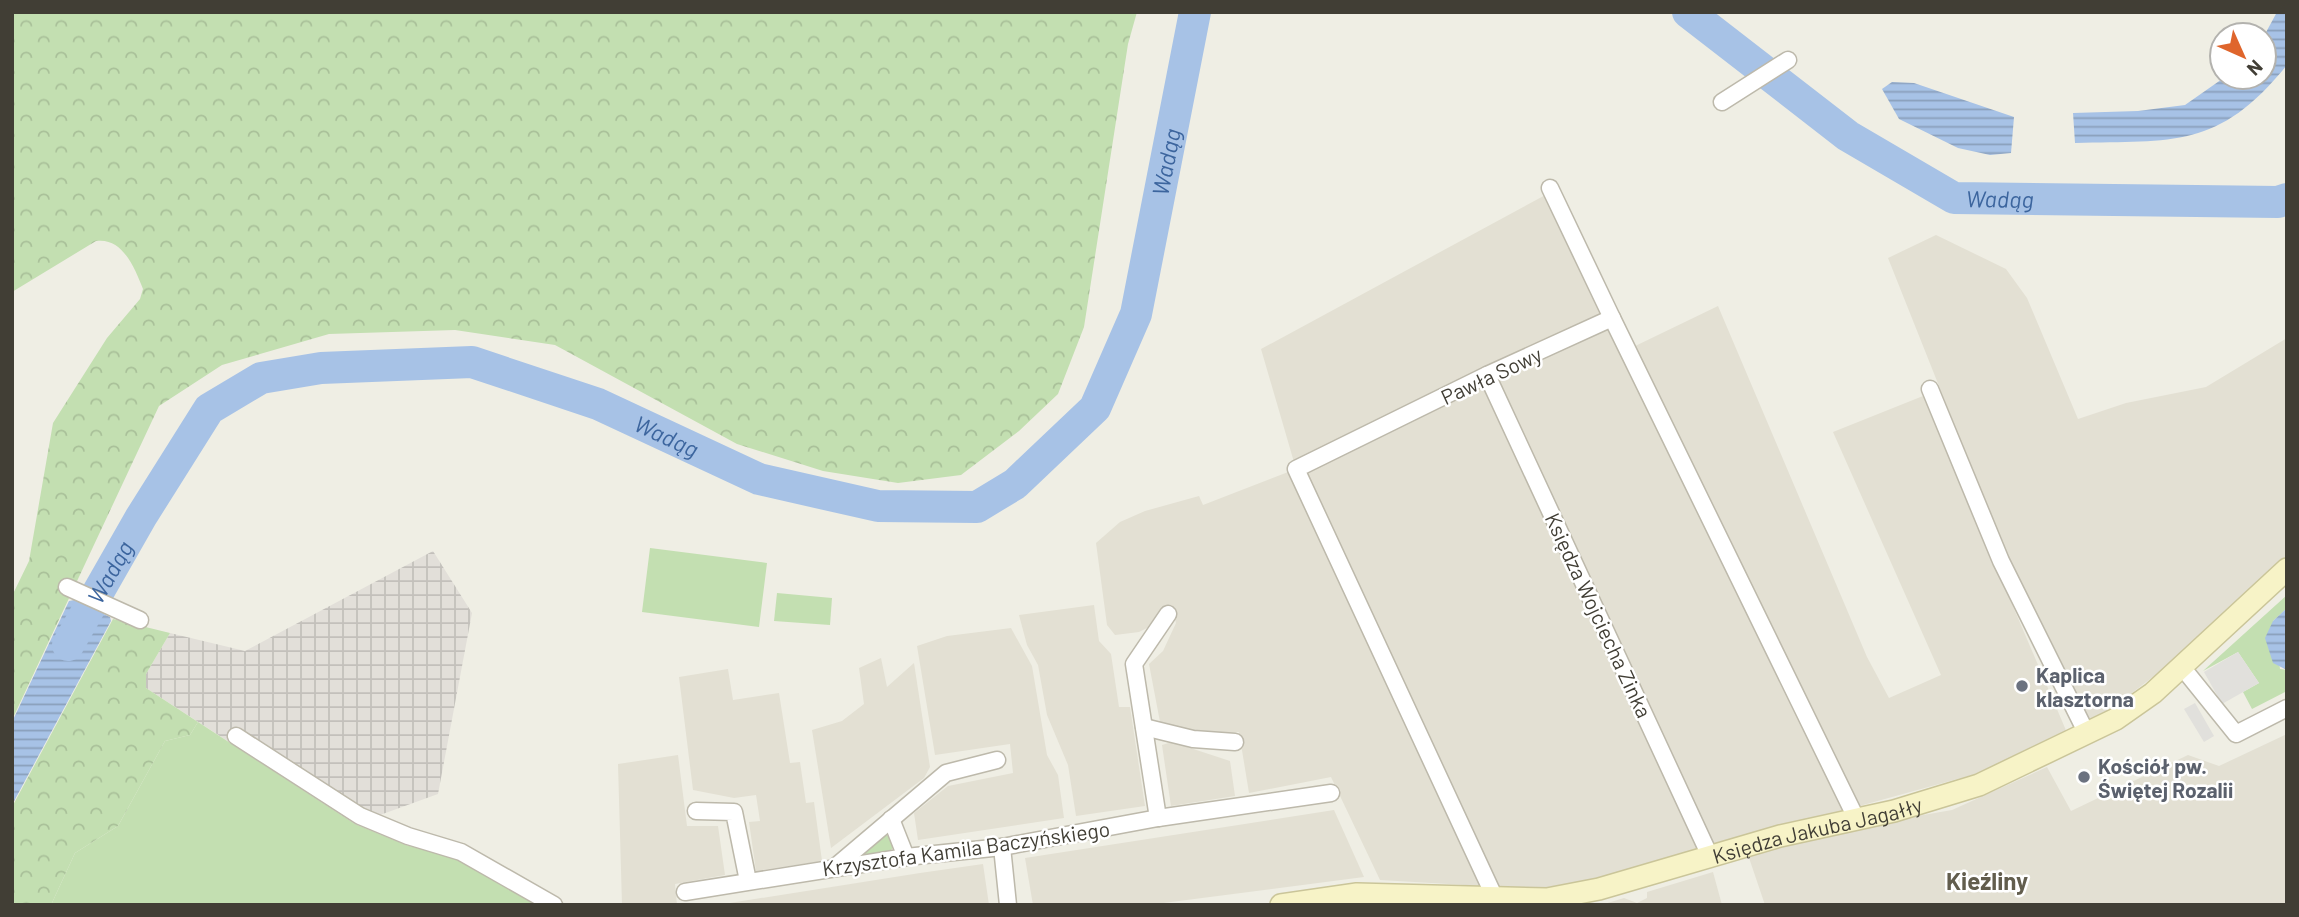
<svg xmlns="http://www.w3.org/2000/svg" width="2299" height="917" font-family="Barlow,sans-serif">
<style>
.residential{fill:#e3e0d3}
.industrial{fill:url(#industrial-grid)}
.green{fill:#c3dfb1}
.forest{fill:url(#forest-crowns)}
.parking{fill:#e1e0dc}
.water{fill:url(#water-rules)}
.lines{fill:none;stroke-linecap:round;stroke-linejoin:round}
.river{stroke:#a7c2e6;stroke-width:32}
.street-casing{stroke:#bdb9ab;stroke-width:19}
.secondary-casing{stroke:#cac599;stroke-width:24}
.street{stroke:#fff;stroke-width:16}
.secondary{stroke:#f7f3c7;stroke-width:21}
.worship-dot{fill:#6b7280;stroke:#fff;stroke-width:2.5}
.labels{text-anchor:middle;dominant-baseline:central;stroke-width:5;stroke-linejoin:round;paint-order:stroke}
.street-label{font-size:21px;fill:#413e35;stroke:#fff}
.worship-label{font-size:21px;font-weight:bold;fill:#5b616d;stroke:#fff;text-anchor:start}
.water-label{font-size:23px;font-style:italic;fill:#3c659e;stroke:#fff}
.quarter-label{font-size:24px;font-weight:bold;fill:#625d4d;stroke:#fff}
</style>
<defs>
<pattern id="industrial-grid" width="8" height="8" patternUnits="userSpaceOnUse" patternTransform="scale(1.75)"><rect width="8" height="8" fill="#e2dfd9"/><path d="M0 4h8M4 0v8" fill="none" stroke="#c3c0bb"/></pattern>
<pattern id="forest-crowns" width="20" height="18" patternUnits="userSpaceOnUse" patternTransform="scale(1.75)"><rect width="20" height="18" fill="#c3dfb1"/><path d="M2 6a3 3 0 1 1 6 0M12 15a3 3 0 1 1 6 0" fill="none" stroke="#a9c099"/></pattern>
<pattern id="water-rules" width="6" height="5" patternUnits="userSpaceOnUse" patternTransform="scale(1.75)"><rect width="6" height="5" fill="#a7c2e6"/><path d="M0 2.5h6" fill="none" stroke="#8a9fbb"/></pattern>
</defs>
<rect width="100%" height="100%" fill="#efeee4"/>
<g class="residential">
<polygon points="1551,192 1629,349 1718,306 1867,657 1889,698 1941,675 1833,432 1923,396 2068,735 1979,773 1595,879 1536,889 1380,880 1331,777 1249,793 1239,732 1214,735 1160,722 1149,664 1163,651 1176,623 1172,605 1165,606 1149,627 1139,632 1115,635 1107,625 1096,543 1120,522 1145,511 1199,496 1203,505 1296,469 1261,349"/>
<polygon points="1936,235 2006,269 2027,298 2078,419 2126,403 2206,387 2287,338 2287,568 2179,657 2099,718 2076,730 1888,258"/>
<polygon points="1094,605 1099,641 1111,654 1119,707 1130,707 1145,806 1076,816 1068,765 1047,715 1038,665 1027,645 1019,615"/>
<polygon points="1011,628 1032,666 1047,755 1058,775 1064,818 918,840 914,813 948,786 1013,773 1010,744 935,755 917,646 947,636"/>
<polygon points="881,658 887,687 914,663 930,767 924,778 831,848 812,730 842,721 864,704 859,668"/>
<polygon points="728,669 733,700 779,693 790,763 800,762 806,803 814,802 822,861 756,871 749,822 760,821 756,795 734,798 693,790 679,677"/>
<polygon points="2287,734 2287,905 1765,905 1745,846 1952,810 2047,767 2071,811 2188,755 2219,766"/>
<polygon points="1172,742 1230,761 1235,796 1171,806 1162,745"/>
<polygon points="678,755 687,826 718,826 725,875 675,884 677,905 622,905 618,764"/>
<polygon points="1334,810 1364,877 1148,905 1033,905 1025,858"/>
<polygon points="983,864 989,905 717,905 920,873"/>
<polygon points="1713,872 1722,905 1601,905 1624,898 1637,903 1647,898 1647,892"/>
</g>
<polygon class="industrial" points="433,551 472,613 438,794 355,824 146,688 146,674 170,633 245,651"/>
<g class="green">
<polygon points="650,548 767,563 759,627 642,612"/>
<polygon points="777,593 832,598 830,625 774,621"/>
<polygon points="2287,595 2287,608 2273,621 2280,669 2287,670 2287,691 2252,709 2243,692 2259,683 2238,652 2203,671"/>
<polygon points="198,722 355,824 406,845 458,859 536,905 51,905 75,853 118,826 165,741 190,735"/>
<polygon points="884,835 890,836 894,847 889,852 862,856"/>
</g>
<g class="forest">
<path d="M 12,12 L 1137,12 L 1128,44 L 1084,327 L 1058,394 L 1019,431 L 961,475 L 898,483 L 823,471 L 737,444 L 555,345 L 455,330 L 329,334 L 222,365 L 159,406 L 12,720 L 12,596 L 29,561 L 53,423 L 107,338 L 140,299 L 143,289 C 135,269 123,237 96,241 L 12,292 Z"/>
<polygon points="113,619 170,633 146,674 146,688 198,722 190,735 165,741 118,826 75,853 51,905 12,905 12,807"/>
</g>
<g class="parking">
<polygon points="2238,652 2259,683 2222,704 2204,672"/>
<polygon points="2195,703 2214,736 2204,742 2184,709"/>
</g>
<g class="water">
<path d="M 2277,12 L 2287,12 L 2287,65 C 2218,150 2174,140 2075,143 L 2073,113 L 2138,111 L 2185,105 L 2225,77 L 2264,77 L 2264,36 Z"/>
<polygon points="1892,82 1914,83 2014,117 2011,153 1990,155 1958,148 1899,119 1882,89"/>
<polygon points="75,600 110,617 111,621 12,805 12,722 69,601"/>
<polygon points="2287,608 2287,670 2273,663 2265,638 2273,621"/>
</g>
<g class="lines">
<g class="river">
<path id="s1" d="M 1688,12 L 1848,136 L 1954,198 L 2278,202 L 2287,199"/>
<path id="s2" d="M 68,645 L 141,517 L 209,409 L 261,378 L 321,368 L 472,362 L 598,404 L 759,479 L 878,506 L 977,507 L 1015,484 L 1095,408 L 1136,314 L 1195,12"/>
</g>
<defs>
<g id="street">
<polyline points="1722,102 1788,60"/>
<polyline points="1550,188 1612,318"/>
<polyline points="1487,375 1710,856"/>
<polyline points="1930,389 2001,561 2087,734"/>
<polyline points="67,587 140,620"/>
<polyline points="2182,667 2236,734 2287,708"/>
<polyline points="1144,727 1193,739 1235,742"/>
<polyline points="236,736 360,816 408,836 461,852 554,905"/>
<polyline points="696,811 734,812 748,881"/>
<polyline points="1158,818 1134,664 1168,614"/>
<polyline points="891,819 906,857"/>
<polyline points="1002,847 1008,905"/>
<polyline points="835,867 946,773 997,760"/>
<polyline points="685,892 906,857 1002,847 1158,818 1331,793"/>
<polyline points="1495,898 1296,469 1487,375 1612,318 1856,818"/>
</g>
<g id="secondary">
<path id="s3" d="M 1281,905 L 1357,894 L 1547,899 L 1599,889 L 1780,836 L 1894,811 L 1979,785 L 2116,719 L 2153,693 L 2287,569"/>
</g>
</defs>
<use href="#street" class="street-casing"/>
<use href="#secondary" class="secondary-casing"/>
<use href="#street" class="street"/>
<use href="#secondary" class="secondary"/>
</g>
<g class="worship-dot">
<circle cx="2022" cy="686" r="7"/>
<circle cx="2084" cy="777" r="7"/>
</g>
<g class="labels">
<g class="street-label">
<text transform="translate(1491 375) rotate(-25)">Pawła Sowy</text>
<text transform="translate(1599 615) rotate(65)">Księdza Wojciecha Zinka</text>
<text stroke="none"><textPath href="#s3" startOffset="546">Księdza Jakuba Jagałły</textPath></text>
<text transform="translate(966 848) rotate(-8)">Krzysztofa Kamila Baczyńskiego</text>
</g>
<g class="worship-label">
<text x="2036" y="674">Kaplica<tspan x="2036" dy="24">klasztorna</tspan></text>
<text x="2098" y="765">Kościół pw.<tspan x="2098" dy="24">Świętej Rozalii</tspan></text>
</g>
<g class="water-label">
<text stroke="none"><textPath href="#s2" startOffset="1491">Wadąg</textPath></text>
<text stroke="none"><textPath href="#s1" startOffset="371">Wadąg</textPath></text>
<text stroke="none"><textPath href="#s2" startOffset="756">Wadąg</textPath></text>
<text stroke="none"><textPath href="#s2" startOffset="84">Wadąg</textPath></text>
</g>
<g class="quarter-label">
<text x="1987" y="880">Kieźliny</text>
</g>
</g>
<rect width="2299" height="917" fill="none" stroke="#413e35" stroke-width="28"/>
<g transform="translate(2243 56) rotate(135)"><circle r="33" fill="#ffffff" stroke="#b3b2ae" stroke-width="2"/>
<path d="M0-5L12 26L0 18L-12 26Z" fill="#df652c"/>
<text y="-10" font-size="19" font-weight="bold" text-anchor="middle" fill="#413e35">N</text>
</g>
</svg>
